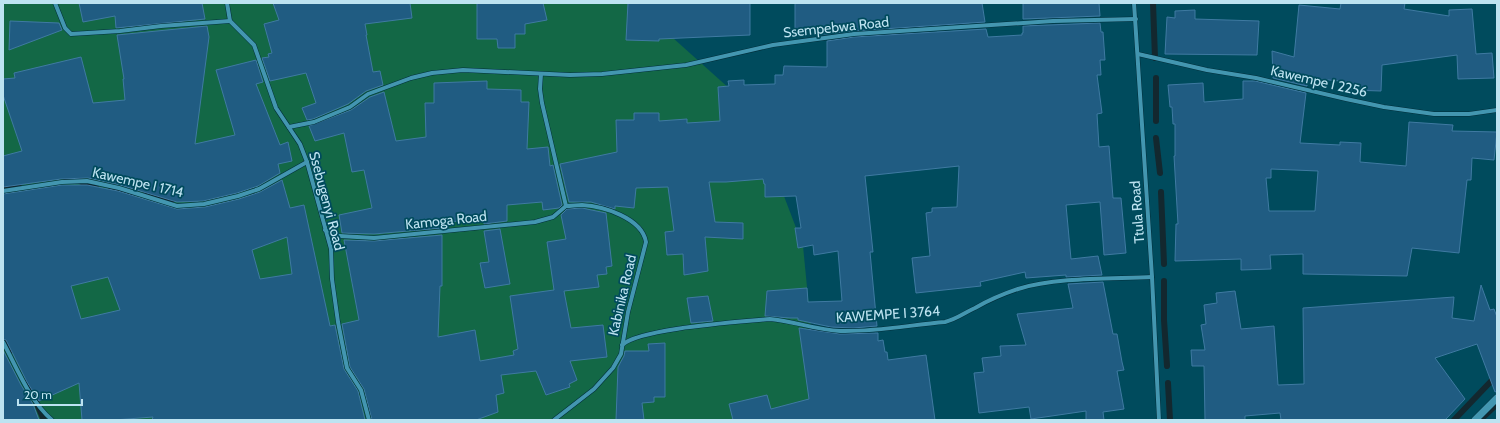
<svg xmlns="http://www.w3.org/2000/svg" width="1500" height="423" font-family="Cabin,sans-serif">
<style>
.green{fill:#136846}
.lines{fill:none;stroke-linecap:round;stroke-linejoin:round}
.stream{stroke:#13282f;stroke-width:6}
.building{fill:#205c82;stroke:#3f7aa2;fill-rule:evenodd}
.minor-casing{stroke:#002f3b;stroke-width:5}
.tertiary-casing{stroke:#002f3b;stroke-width:8}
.minor{stroke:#4396b0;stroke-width:4}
.tertiary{stroke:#4396b0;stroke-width:7}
.labels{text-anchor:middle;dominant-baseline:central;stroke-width:3.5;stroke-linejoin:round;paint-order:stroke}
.street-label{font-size:14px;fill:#bde3f1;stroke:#004b5d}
</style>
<rect width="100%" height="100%" fill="#004b5d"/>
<polygon class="green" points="3,3 634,3 750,107 803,246 820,420 3,420"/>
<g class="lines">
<g class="stream">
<polyline points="1153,3 1155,58"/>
<polyline points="1156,78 1156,121"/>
<polyline points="1156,138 1160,173"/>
<polyline points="66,178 70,177 96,188"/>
<polyline points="3,188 19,184"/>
<polyline points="111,190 132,193"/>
<polyline points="1161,192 1164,264"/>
<polyline points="145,195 172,200"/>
<polyline points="1164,281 1164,320 1167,366"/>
<polyline points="3,337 12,350"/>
<polyline points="27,381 44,420"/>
<polyline points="1168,383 1170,420"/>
<polyline points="1454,420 1497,375"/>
<polyline points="1480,420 1497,404"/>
</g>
</g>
<g class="building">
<polygon points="79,3 202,3 205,19 116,28 115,16 83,22"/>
<polygon points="273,3 410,3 412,18 365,24 367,35 366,35 373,72 380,71 383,85 366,91 348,104 313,119 307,120 302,108 316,103 306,73 270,81 262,58 269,57 268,54 272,53 264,24 279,20"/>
<polygon points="477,3 543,3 547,20 525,24 525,34 515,34 515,48 498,48 497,39 477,39"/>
<polygon points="628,3 750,3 750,35 659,39 659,41 626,40"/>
<polygon points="795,3 982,3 985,22 854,31 827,34 795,34"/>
<polygon points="1023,3 1099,3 1100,16 1023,19"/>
<polygon points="1341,3 1405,3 1404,9 1449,16 1449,10 1472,9 1476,54 1492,53 1494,78 1458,79 1457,55 1382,65 1381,91 1350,90 1351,82 1307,78 1307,86 1273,78 1272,51 1294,57 1299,5 1340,9"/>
<polygon points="1195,10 1195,19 1259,21 1257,55 1165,54 1167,17 1175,18 1175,11"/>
<polygon points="10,21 59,23 62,30 9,50"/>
<polygon points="1100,23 1101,32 1103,32 1105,60 1100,60 1101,75 1097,75 1102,113 1097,114 1099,147 1109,146 1113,198 1121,198 1126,253 1104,255 1100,202 1066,205 1071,259 1098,256 1102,275 1066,277 1066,275 1026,278 1025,272 980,282 981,286 916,293 912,258 930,256 926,213 932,212 932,208 957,207 959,166 865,176 873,252 870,252 877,326 853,328 831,327 798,320 798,318 790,318 765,316 767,291 807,288 808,302 842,301 838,251 814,255 813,245 798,248 795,228 801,228 796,196 765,197 765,184 764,184 763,179 726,182 709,182 715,222 743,223 743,239 705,237 708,271 684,275 683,254 667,255 665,232 674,231 668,187 636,188 634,208 615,206 615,209 591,202 569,202 560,164 617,152 616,120 634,120 634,113 659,113 659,121 687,119 687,123 720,121 718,87 729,86 728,81 744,80 744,85 775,84 775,75 783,75 784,66 827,67 827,41 854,37 986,29 988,37 1022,35 1022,33 1023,33 1023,26"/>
<polygon points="207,26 209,37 195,144 235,135 216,70 256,60 263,82 256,84 280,145 288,142 292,161 278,164 280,173 258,186 237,193 203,201 177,202 120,185 88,178 61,179 3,187 3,156 22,151 3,95 3,79 15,78 14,73 81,57 93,103 125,100 123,79 124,79 117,35"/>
<polygon points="487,81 487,89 521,90 521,102 529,102 527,149 548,147 550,166 553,165 562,205 559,208 543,210 542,202 507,205 507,221 484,224 484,220 442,222 442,228 374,234 342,233 339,215 372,208 364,170 352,172 344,133 315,141 309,126 351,110 370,97 384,92 396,141 426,137 425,103 434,103 434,83"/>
<path d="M 1243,81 L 1255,81 L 1306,93 L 1300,143 L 1340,145 L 1340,142 L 1361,143 L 1360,162 L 1406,166 L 1409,122 L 1453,125 L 1452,131 L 1497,132 L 1494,160 L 1472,158 L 1471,180 L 1467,180 L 1459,253 L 1412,248 L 1407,276 L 1303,274 L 1303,254 L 1270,255 L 1271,269 L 1241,270 L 1241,259 L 1175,261 L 1176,224 L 1178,224 L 1174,156 L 1175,156 L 1175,124 L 1173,124 L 1172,107 L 1170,107 L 1168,85 L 1203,83 L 1204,102 L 1243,99 ZM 1271,169 L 1318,171 L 1315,211 L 1269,211 L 1266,178 L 1271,178 Z"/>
<path d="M 282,180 L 290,208 L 304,205 L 330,326 L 335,325 L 344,369 L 358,391 L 365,420 L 152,420 L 153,417 L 114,420 L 82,420 L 79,383 L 39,401 L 27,382 L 6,340 L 3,339 L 3,194 L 62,185 L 87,185 L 118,191 L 177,209 L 205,207 L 239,199 L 260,192 ZM 287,237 L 292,274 L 260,279 L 252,250 ZM 108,277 L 120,310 L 81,319 L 71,286 Z"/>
<polygon points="567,209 582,208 606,213 612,266 606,267 607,274 597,275 599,287 564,291 571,328 603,325 607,357 570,361 577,380 569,384 570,387 546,395 536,371 501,375 504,393 496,395 498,412 476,420 372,420 364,389 350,367 342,324 359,320 344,240 374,241 442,235 442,286 440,286 438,337 475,330 480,361 514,355 513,351 518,349 510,296 554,290 547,242 566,239 561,215"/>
<polygon points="500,229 510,284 485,288 480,263 489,262 484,231"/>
<polygon points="1103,282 1113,334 1117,334 1122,362 1124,370 1117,371 1124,409 1103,412 1104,420 1086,420 1086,411 1031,419 1029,407 979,413 974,373 984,372 982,358 1001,356 1000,346 1026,345 1017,314 1073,308 1068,284"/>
<polygon points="1481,285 1490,310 1494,309 1497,317 1497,391 1495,392 1477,344 1435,358 1465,399 1445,420 1281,420 1280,413 1245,416 1245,420 1205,420 1204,366 1192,366 1191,350 1205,350 1201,325 1206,324 1204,305 1217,303 1216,293 1235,291 1241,329 1274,326 1278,385 1304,384 1303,308 1454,297 1452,318 1474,321"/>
<polygon points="708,296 713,321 691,323 687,298"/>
<polygon points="799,328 840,334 878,333 878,341 883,340 885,352 887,352 888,360 926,355 935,420 733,420 729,404 767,395 771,409 809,399"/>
<polygon points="665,343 665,397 654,397 654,402 642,403 644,420 616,420 618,367 624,356 625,351 649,351 648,344"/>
<polygon points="3,350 21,385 33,404 39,420 3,420"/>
</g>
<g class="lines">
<defs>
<g id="minor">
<polyline points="55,3 65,28 71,34 120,31 161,26 230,21"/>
<polyline points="227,3 230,21 254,45 276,108 300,144 307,162 331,249 332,279 338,322 347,368 361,390 369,420"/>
<polyline points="1134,3 1152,277 1159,420"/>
<polyline points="1138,54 1207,70 1256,78 1346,99 1384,107 1434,114 1469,114 1497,110"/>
<polyline points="541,74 540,89 542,103 566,206"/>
<polyline points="289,127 314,122 350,107 368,94 411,78 432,73 463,70 570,75 602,74 686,65 773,45 854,34 1053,21 1136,19"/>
<polyline points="3,191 62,182 87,181 119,188 177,206 204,204 238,196 259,189 307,162"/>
<polyline points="325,230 340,236 374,238 535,222 553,217 566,206"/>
<path d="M 3,342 C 17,368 29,400 52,420"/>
<path d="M 622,345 C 640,328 741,322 770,319 C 794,321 816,330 840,331 C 875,332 910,325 945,322 C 957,319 964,313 975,308 C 989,300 1003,294 1018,289 C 1056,277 1111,279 1152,277"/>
<path d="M 554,420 L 594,389 L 613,368 L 621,354 L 628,312 L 646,242 C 642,218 603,206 582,205 C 577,205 571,206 566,206"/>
</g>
<polyline id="tertiary" points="1475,420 1497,398"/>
</defs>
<use href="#minor" class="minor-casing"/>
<use href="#tertiary" class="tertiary-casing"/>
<use href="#minor" class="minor"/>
<use href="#tertiary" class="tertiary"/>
</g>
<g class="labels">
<g class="street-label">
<text transform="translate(836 27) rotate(-6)">Ssempebwa Road</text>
<text transform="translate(1319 81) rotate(13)">Kawempe I 2256</text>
<text transform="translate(138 182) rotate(13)">Kawempe I 1714</text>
<text transform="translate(327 201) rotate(75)">Ssebugenyi Road</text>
<text transform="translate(1137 212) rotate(-94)">Ttula Road</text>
<text transform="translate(446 220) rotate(-6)">Kamoga Road</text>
<text transform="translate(622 295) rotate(-77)">Kabinika Road</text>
<text transform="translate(888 314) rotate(-4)">KAWEMPE I 3764</text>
</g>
</g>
<rect width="1500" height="423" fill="none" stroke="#bde3f1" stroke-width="8"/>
<path d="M18 399v6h64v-6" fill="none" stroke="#bde3f1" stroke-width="2"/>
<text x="24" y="399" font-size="12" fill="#bde3f1" stroke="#004b5d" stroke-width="3" paint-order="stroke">20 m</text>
</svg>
